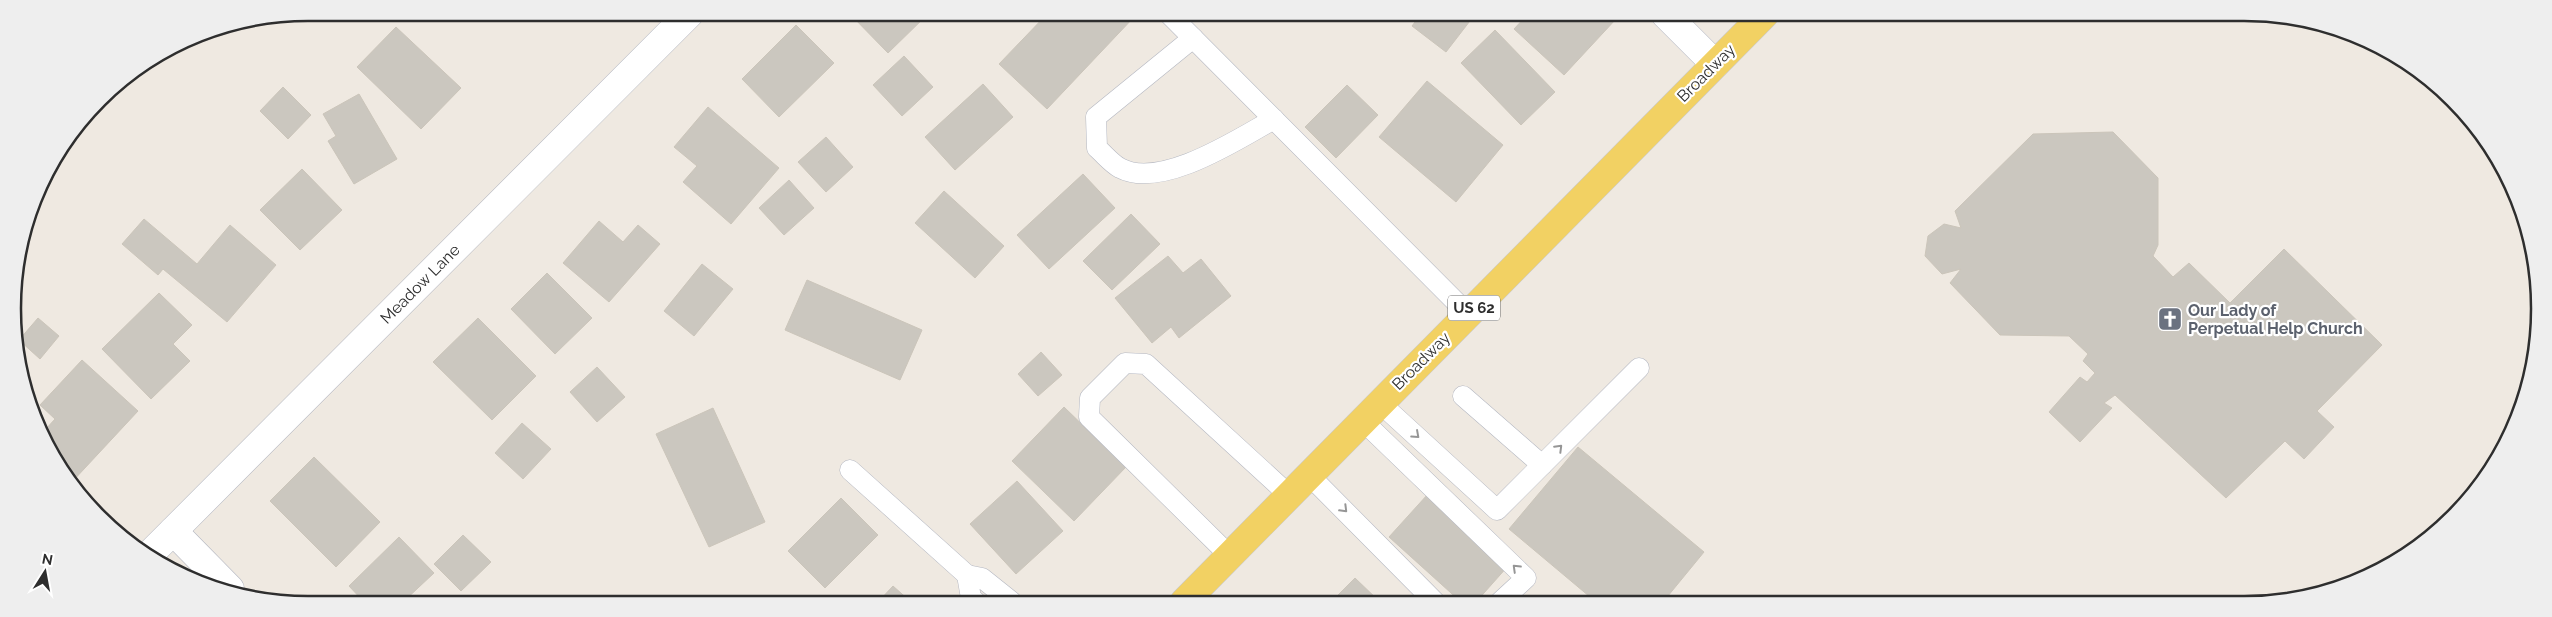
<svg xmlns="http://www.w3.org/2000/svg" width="2552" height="617" font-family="Raleway,sans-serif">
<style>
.building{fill:#cbc7bf;stroke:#cbc5ba}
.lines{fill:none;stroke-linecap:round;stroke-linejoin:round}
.service-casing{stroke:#b4b7c1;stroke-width:21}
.minor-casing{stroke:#b4b7c1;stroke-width:29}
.primary-casing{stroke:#c9c9c9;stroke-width:29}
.service{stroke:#fff;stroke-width:20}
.minor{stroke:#fff;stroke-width:28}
.primary{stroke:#f2d163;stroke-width:28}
.oneway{stroke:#969696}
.labels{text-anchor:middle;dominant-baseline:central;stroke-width:4.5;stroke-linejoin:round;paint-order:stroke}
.shield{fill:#fff;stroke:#6d6d6d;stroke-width:1}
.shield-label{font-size:15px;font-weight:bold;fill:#2e2e2e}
.street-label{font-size:16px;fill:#2e2e2e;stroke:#fff}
.worship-label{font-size:16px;font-weight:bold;fill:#5b616d;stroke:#fff;text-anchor:start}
.rim{fill:none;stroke:#2e2e2e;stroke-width:2.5}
</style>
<rect width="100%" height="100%" fill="#efe9e1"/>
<g class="building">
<polygon points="482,13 497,13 490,20"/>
<polygon points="849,13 929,13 888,53"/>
<polygon points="1048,13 1133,14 1135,16 1047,109 999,64"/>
<polygon points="1421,14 1469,14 1473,17 1446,52 1412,26"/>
<polygon points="1528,14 1610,14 1616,19 1564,75 1514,29"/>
<polygon points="796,25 834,63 779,117 742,79"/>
<polygon points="396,27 461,88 421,129 357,67"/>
<polygon points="1495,30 1555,92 1521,125 1461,63"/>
<polygon points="904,56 933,87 902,116 873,85"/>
<polygon points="1427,81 1503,145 1456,202 1379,137"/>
<polygon points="983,84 1013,117 955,170 925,137"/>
<polygon points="1347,85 1378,115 1336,158 1305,127"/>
<polygon points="283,87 311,115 288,139 260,111"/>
<polygon points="359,94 397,159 354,184 328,141 336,136 323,114"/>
<polygon points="708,107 779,168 731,224 683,182 697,166 674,147"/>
<polygon points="2113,132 2158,178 2158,245 2153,256 2173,277 2189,263 2230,303 2284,249 2382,345 2317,411 2334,427 2304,459 2285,441 2226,498 2115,395 2104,403 2112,408 2080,442 2049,412 2080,377 2087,382 2095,373 2083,361 2088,354 2069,336 2000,335 1950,283 1961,269 1942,274 1925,256 1928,236 1944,224 1961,228 1955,211 2033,134"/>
<polygon points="826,137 853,167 826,192 798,162"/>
<polygon points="302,169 342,210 300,250 260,210"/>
<polygon points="1083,174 1115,208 1049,269 1017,235"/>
<polygon points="789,180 814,208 784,235 759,208"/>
<polygon points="944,191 1004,246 975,278 915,223"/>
<polygon points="1131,214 1160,244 1112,290 1083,261"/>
<polygon points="144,219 197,264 230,225 276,265 227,322 163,269 158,275 122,244"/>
<polygon points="599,221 623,242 638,225 660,244 609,302 563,263"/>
<polygon points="1168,256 1183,273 1201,259 1231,296 1179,338 1171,327 1152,343 1115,298"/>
<polygon points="702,264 733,289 694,336 664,311"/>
<polygon points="547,273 592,318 555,354 511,309"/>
<polygon points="807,280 922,330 900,380 785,330"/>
<polygon points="159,293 192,325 173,344 190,361 151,399 102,349"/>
<polygon points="38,318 59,336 40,359 19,340"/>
<polygon points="478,318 536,376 492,420 433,362"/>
<polygon points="1041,352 1062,375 1038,396 1018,374"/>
<polygon points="82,360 138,411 71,483 45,430 55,419 40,405"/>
<polygon points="597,367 625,397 597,422 570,392"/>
<polygon points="1064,407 1126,467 1074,521 1012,461"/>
<polygon points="713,408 765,522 709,547 656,434"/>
<polygon points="522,423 551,449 523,479 495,453"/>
<polygon points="1578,447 1704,552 1663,602 1637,602 1631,597 1626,602 1596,602 1509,529"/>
<polygon points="314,457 380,522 336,567 270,501"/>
<polygon points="1017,481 1063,531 1016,574 970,524"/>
<polygon points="1428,494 1508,566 1476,602 1461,602 1389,537"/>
<polygon points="841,498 878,535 825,588 788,551"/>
<polygon points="463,535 491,562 461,591 434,564"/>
<polygon points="399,537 434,573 403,602 364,602 349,586"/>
<polygon points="1355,578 1380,602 1331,602"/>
<polygon points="893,586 911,602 878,602"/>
</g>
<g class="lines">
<defs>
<g id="service">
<polyline points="1169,14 1468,314"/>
<path d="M 1193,38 L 1096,117 L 1097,148 C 1104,154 1112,164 1120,168 C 1161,190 1238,139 1274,119"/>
<polyline points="1463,396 1542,465"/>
<polyline points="1380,403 1497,510 1639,368"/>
<polyline points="1362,420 1526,578 1500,602"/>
<polyline points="850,470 967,575"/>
<polyline points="1309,475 1435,602"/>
<polyline points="1230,556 1089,417 1090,398 1125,363 1146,364 1289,495"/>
<polyline points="976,602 971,598 967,575 982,578 1012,602"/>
</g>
<g id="minor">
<polyline points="1665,14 1715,64"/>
<polyline points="173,531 230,589"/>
<polyline points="149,555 690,13"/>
</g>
<polyline id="primary" points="1184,602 1765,14"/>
</defs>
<use href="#service" class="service-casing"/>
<use href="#minor" class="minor-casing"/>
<use href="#primary" class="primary-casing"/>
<use href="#service" class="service"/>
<use href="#minor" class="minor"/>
<use href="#primary" class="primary"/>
</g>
<defs><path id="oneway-chevron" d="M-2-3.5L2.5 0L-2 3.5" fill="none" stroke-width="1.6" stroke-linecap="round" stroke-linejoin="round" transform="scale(1.25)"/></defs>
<g class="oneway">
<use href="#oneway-chevron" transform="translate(1416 435) rotate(42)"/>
<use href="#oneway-chevron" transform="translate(1559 448) rotate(-45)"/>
<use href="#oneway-chevron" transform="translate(1344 509) rotate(45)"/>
<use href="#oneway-chevron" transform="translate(1516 568) rotate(-136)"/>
</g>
<defs>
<symbol id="church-square" viewBox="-11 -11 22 22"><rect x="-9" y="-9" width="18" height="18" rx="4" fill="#6b7280" stroke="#fff"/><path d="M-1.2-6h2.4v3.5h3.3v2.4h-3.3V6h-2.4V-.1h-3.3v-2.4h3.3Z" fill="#fff"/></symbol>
</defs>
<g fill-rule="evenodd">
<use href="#church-square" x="2156" y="305" width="28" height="28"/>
</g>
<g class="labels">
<rect class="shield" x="1448" y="295.5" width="52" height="25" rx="4"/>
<g class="shield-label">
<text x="1474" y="308">US 62</text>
</g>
<g class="street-label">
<text transform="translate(1706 73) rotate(-45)">Broadway</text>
<text transform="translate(420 284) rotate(-45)">Meadow Lane</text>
<text transform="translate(1421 361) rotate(-45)">Broadway</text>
</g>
<g class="worship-label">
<text x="2188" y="310">Our Lady of<tspan x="2188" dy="18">Perpetual Help Church</tspan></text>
</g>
</g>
<path d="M0 0H2552V617H0ZM308 21H2244A287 287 0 0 1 2531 308V309A287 287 0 0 1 2244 596H308A287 287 0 0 1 21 309V308A287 287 0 0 1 308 21Z" fill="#eee" fill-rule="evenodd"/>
<path class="rim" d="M308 21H2244A287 287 0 0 1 2531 308V309A287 287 0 0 1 2244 596H308A287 287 0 0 1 21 309V308A287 287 0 0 1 308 21Z"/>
<g transform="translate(45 572) rotate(11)" stroke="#ffffff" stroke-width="4" paint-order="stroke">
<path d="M0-4L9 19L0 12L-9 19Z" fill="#2e2e2e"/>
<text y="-8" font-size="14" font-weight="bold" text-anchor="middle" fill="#2e2e2e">N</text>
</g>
</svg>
